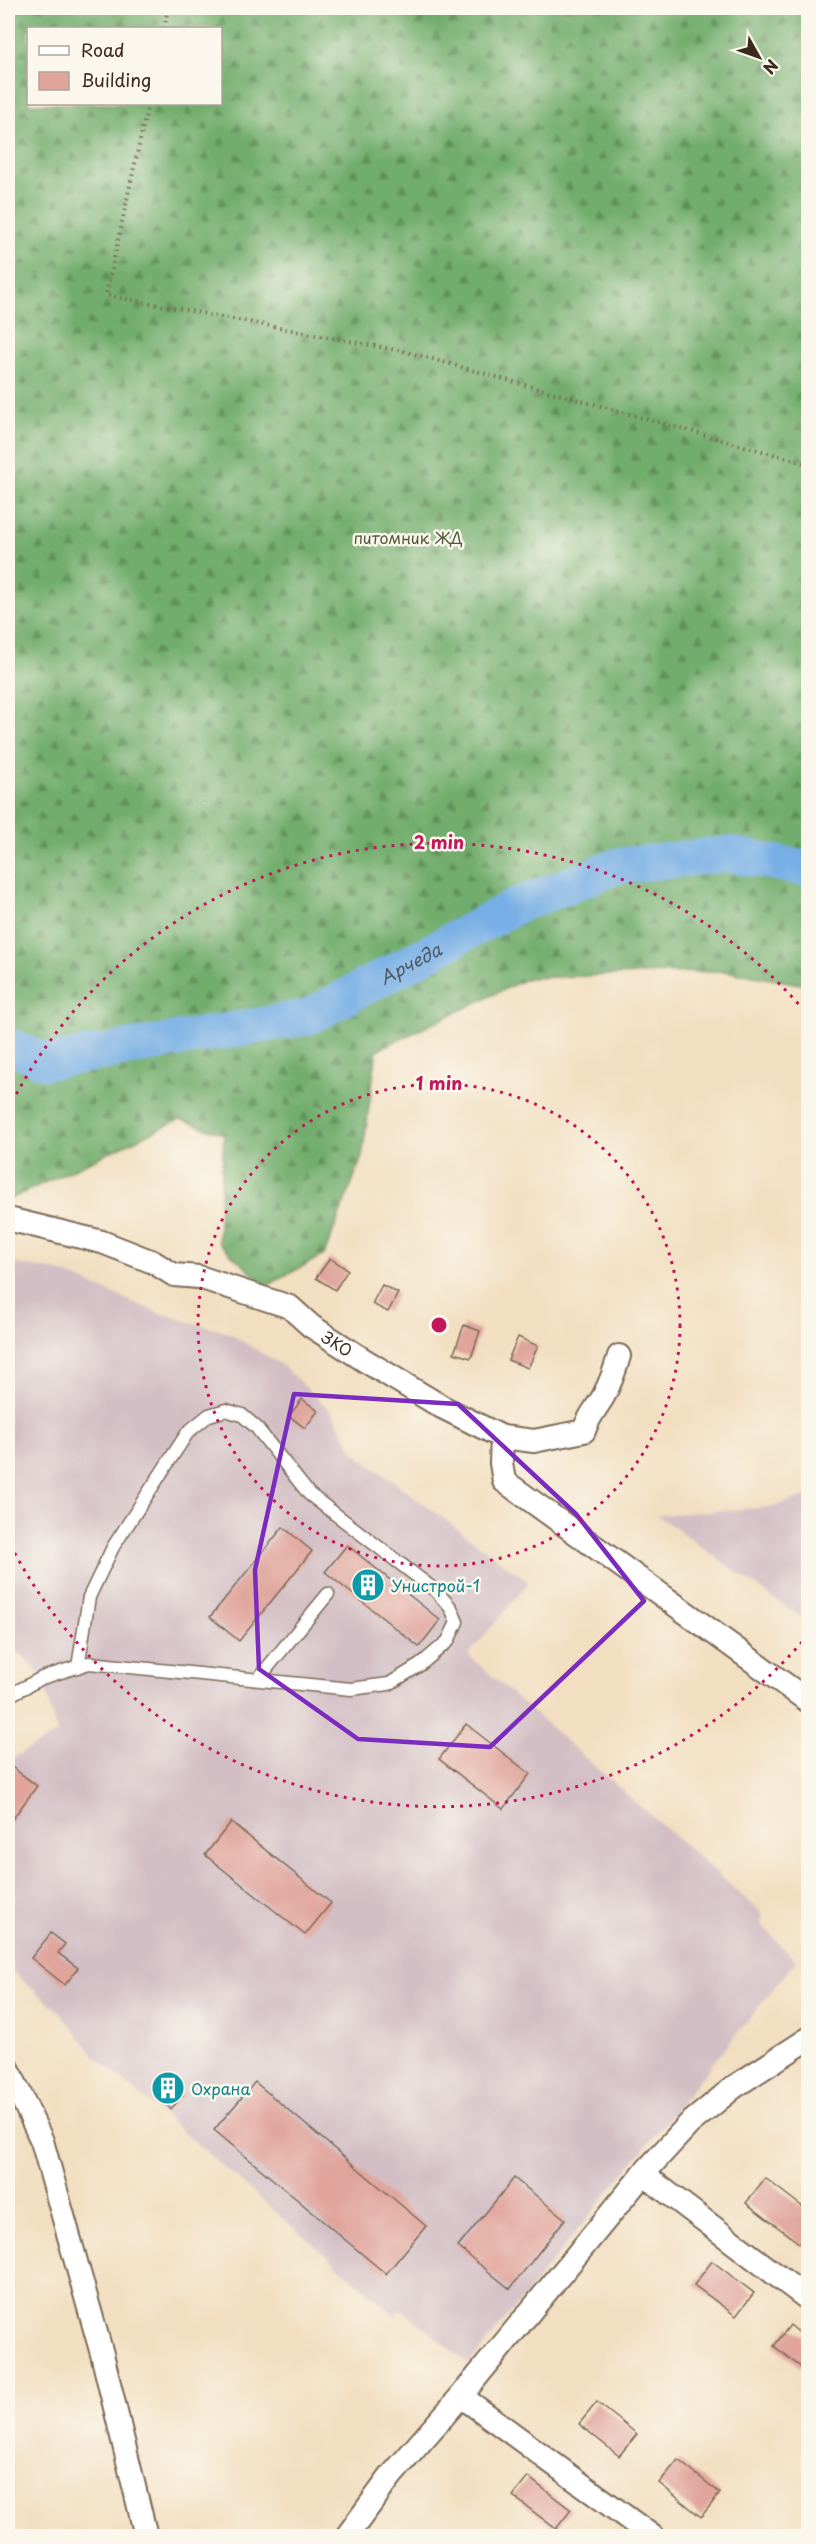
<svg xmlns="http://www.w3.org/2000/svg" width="816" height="2544" font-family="'Playpen Sans',sans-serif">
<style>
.industrial{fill:#d2bec4}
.forest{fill:url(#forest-firs);stroke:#566c46;stroke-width:1.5;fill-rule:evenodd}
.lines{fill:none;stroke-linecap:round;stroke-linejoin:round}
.river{stroke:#76aee5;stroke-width:36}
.building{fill:#e0a49b}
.lane-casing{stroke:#7b6957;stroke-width:15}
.street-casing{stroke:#7b6957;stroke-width:26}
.path{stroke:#7b6957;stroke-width:4;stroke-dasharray:1.5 4.5;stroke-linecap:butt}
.lane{stroke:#fff;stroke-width:12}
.street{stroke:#fff;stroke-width:22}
.marked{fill:none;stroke:#7b2cbf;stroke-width:4.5;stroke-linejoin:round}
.ring{fill:none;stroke:#c2185b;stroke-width:3;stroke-dasharray:3 6}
.labels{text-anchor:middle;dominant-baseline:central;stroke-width:5;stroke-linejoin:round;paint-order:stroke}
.park-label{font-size:16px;fill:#545a3b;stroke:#fbf7ec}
.street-label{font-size:16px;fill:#3b2a1e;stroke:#fbf7ec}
.culture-label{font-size:16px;fill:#0d838f;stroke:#fbf7ec;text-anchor:start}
.water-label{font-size:18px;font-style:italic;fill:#505864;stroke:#fbf7ec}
.centre{fill:#c2185b;stroke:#fbf7ec;stroke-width:3}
.ring-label{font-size:18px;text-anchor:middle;font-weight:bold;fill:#c2185b;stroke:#fbf7ec;stroke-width:5;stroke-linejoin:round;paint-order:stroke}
</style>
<defs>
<pattern id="forest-firs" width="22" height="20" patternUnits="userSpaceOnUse" patternTransform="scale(1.5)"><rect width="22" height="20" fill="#72ad6d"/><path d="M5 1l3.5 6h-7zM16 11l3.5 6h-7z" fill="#5f8d59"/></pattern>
</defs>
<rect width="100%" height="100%" fill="#fbf7ec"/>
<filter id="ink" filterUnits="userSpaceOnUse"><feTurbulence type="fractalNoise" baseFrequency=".0167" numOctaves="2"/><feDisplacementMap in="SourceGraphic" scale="12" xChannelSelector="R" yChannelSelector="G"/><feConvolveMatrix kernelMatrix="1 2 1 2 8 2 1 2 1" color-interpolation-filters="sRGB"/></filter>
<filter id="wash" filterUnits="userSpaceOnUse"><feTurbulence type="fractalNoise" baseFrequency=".008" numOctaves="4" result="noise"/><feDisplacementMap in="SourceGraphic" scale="24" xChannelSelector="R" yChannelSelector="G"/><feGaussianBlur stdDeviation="1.35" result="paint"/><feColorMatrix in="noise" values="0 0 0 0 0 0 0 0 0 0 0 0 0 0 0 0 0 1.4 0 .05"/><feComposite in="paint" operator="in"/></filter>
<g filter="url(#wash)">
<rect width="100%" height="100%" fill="#f2dfc1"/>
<g class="industrial">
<polygon points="8,1263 59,1271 159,1313 229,1333 283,1366 332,1412 355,1453 529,1582 468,1655 763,1914 761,1924 796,1961 469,2364 401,2309 395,2315 95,2056 60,2012 8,1968 8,1761 57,1733 42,1678 22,1655 8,1646"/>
<polygon points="808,1495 808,1623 657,1515 773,1507"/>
</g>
<path class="forest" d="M 8,8 L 808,8 L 808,985 L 723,971 L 528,978 L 377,1050 L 362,1157 L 324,1255 L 266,1286 L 218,1242 L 224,1134 L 180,1119 L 8,1200 ZM 28,28 L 220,28 L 220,104 L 28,104 Z"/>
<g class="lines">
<path class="river" id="s1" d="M 8,1045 L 46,1062 L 308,1017 L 518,905 L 617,866 L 728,854 L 808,869"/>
</g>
<g id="blocks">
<g class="building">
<polygon points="330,1258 348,1270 335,1290 316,1278"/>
<polygon points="382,1285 398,1293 388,1312 372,1304"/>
<polygon points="464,1325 480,1331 471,1358 454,1353"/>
<polygon points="518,1337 538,1346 528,1368 508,1360"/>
<polygon points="302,1399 318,1411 305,1428 289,1416"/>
<polygon points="283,1527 312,1551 239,1641 210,1617"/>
<polygon points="347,1545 440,1620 419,1647 325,1572"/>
<polygon points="466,1724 530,1774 503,1809 439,1759"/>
<polygon points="8,1764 37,1786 8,1825"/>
<polygon points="231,1822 331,1903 305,1935 205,1855"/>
<polygon points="51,1933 65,1944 58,1953 78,1968 65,1985 31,1958"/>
<polygon points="167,2081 183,2095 171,2109 155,2095"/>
<polygon points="255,2082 426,2226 386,2274 214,2130"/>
<polygon points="514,2178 565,2219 510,2289 458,2247"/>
<polygon points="765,2178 808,2211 808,2250 746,2203"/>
<polygon points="712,2261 754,2293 736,2316 694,2285"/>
<polygon points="790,2325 808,2340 808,2373 774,2346"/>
<polygon points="597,2402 637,2434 619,2456 579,2424"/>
<polygon points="678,2460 720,2493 701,2517 659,2483"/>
<polygon points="528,2477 571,2510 556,2529 513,2496"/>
</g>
</g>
</g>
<g filter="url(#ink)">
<use href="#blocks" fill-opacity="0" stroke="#7b6957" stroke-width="1.5"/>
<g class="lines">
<defs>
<g id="lane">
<polyline points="258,1679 328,1594"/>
<polyline points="8,1696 42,1678 89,1663 351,1689 389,1684 420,1665 448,1641 457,1622 451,1608 436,1591 309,1494 256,1427 242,1415 226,1410 209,1415 188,1432 113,1547 89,1597 78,1667"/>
</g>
<g id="street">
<path id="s2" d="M 8,1219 L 102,1242 L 153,1262 L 174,1275 L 199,1277 L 290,1307 L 311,1326 L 364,1360 L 442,1407 L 502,1437 L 534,1441 L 584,1431 C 588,1417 596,1409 603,1397 C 610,1384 615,1370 619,1356"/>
<polyline points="502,1437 501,1463 504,1481 808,1701"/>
<polyline points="8,2068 42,2141 102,2354 146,2536"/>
<polyline points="643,2174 808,2299"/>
<polyline points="461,2396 652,2536"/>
<polyline points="347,2536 391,2476 461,2396 643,2174 689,2124 734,2087 808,2039"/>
</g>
</defs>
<use href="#lane" class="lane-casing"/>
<use href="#street" class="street-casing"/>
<g class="path">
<polyline points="164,28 168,8"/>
<polyline points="148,104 106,295 407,352 808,464"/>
</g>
<use href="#lane" class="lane"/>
<use href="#street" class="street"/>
</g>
</g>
<path class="marked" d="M 294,1394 L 458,1404 L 576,1514 L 644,1601 L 490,1747 L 358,1739 L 259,1669 L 255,1570 Z"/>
<g class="ring">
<circle cx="439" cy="1325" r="241"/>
<path d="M808 1635A482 482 0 0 1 8 1540M8 1110A482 482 0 0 1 808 1015"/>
</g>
<defs>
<symbol id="building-disc" viewBox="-11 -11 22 22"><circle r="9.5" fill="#0f9aa8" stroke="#fbf7ec"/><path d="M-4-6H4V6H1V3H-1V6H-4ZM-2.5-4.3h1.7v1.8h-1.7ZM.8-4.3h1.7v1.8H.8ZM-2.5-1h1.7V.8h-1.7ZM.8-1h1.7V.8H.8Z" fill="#fff"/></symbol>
</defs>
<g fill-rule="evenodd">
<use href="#building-disc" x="349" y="1566" width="38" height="38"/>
<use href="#building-disc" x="149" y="2069" width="38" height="38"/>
</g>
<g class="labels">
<g class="park-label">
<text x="408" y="537">питомник ЖД</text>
</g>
<g class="street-label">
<text stroke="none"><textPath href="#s2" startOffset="357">ЗКО</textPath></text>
</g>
<g class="culture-label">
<text x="391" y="1585">Унистрой-1</text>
<text x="191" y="2088">Охрана</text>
</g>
<g class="water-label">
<text stroke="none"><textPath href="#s1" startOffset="423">Арчеда</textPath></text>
</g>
</g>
<circle cx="439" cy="1325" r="9" class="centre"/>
<g class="ring-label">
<text x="439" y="849">2 min</text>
<text x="439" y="1090">1 min</text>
</g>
<rect width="816" height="2544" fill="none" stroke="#fbf7ec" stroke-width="30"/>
<rect x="27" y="27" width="195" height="78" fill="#fbf7ec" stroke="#aea59a" stroke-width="1.5"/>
<rect x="39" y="46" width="30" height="9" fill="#ffffff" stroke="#aea59a" stroke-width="1.5"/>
<text x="81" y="57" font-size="18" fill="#3b2a1e">Road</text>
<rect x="39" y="72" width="30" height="18" fill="#e0a49b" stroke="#aea59a" stroke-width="1.5"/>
<text x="81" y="87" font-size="18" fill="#3b2a1e">Building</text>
<g transform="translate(759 57) rotate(130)" stroke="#fbf7ec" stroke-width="4.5" paint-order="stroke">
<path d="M0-4.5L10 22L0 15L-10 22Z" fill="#3b2a1e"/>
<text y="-9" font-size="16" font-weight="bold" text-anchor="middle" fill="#3b2a1e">N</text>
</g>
</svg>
